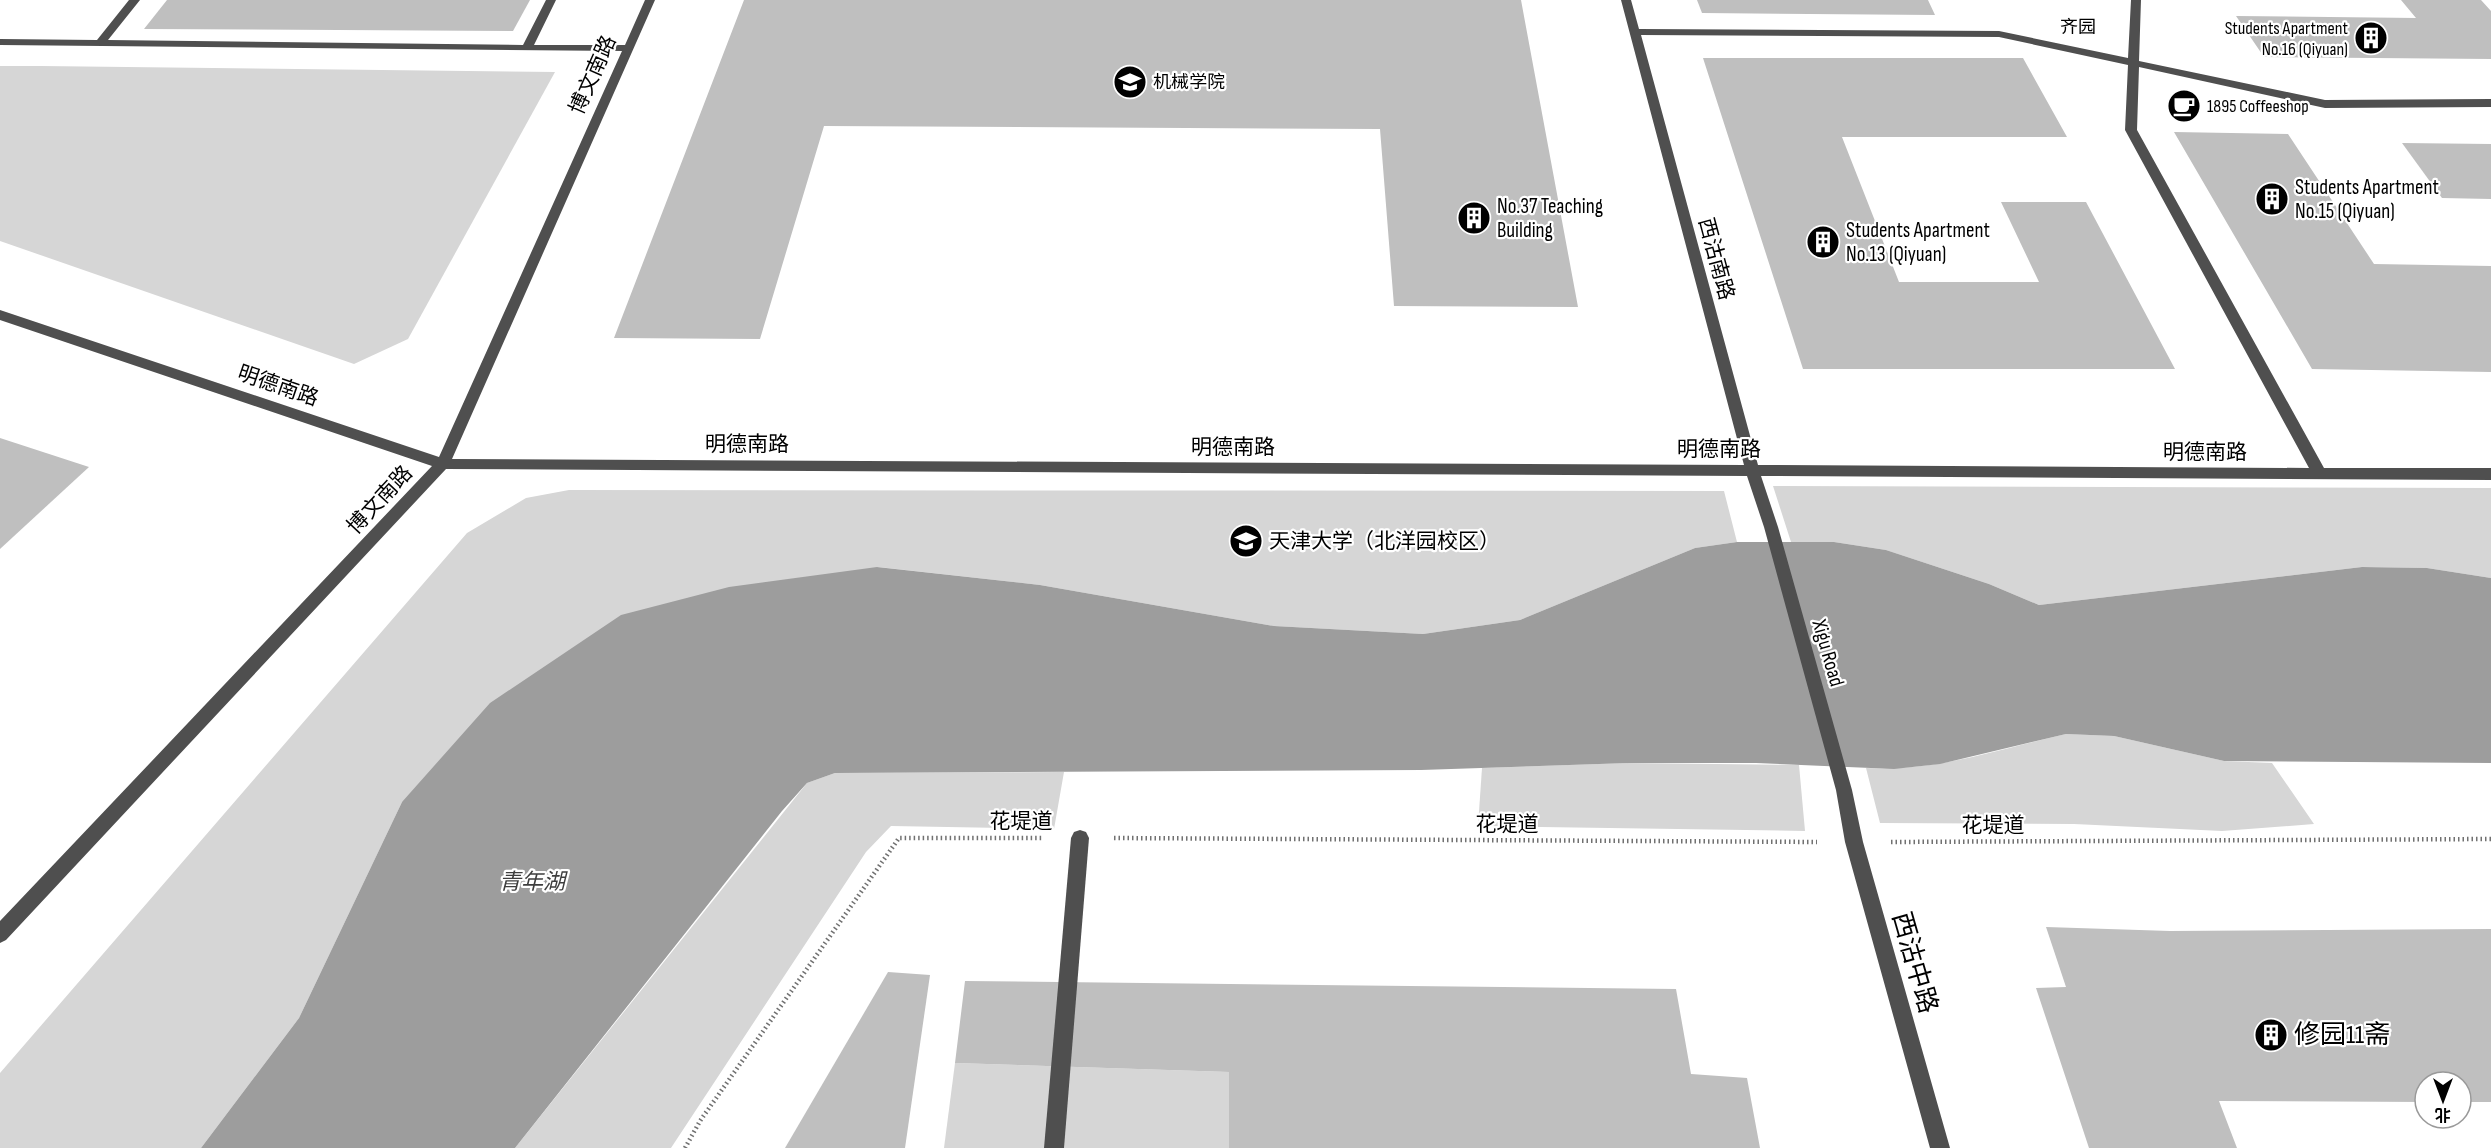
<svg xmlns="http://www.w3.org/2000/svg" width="2491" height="1148" font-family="'Sofia Sans Condensed','Noto Sans SC',sans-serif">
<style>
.green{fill:#d6d6d6}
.water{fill:#9d9d9d}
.building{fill:#bfbfbf}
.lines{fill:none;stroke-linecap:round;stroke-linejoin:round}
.path{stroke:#717171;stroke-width:4.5;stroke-dasharray:1.5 3;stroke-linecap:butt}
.minor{fill:#4f4f4f;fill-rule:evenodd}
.labels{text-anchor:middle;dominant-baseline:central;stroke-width:4.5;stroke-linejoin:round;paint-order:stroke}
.far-neighbourhood-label{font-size:18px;fill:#000;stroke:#fff}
.far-poi-label{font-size:18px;fill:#000;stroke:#fff;text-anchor:start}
.street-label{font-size:21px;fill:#000;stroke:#fff}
.poi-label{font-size:21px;fill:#000;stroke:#fff;text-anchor:start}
.water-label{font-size:22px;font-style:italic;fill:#3e3e3e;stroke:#fff}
.near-street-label{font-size:26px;fill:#000;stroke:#fff}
.near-poi-label{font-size:26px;fill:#000;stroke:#fff;text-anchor:start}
</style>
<rect width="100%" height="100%" fill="#fff"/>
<g class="green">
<polygon points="0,66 41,66 555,72 408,339 354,364 0,241"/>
<polygon points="1773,486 2491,488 2491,578 2427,568 2362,567 2039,605 1989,584 1886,550 1834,542 1791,542"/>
<polygon points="569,490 1724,491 1737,542 1695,548 1520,620 1423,634 1274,626 1040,585 878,567 402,802 299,1018 201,1148 0,1148 0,1073 467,533 526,498"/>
<path d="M 2066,734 L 2114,736 L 2224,761 L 2272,763 L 2314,824 L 2222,831 L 2074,824 L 1880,823 L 1866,768 C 1934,772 2000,749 2066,734 Z"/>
<polygon points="1629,763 1799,765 1805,831 1478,826 1482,768"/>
<polygon points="1064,772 1054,829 891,826 866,852 671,1148 515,1148 807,783 835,773"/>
<polygon points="955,1063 1229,1072 1229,1148 944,1148"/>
</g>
<polygon class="water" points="1737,542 1834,542 1886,550 1989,584 2039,605 2362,567 2427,568 2491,578 2491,763 2224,761 2114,736 2066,734 1940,764 1894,769 1756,763 1629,763 1421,770 835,773 807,783 782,811 515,1148 201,1148 299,1018 402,802 490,703 621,615 729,587 877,567 1040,585 1274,626 1423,634 1520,620 1695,548"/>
<g class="building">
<polygon points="167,0 530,0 513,31 144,29"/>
<polygon points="744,0 1521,0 1578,307 1394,306 1380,129 824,126 760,339 614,338"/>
<polygon points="1697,0 1928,0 1935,15 1702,13"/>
<polygon points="2401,0 2481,0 2491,11 2491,59 2264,57 2236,16 2416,18"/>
<polygon points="1703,58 2023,58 2067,137 1842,137 1899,282 2039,282 2001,202 2086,202 2175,369 1803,369"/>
<polygon points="2174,132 2288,134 2374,264 2491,266 2491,372 2312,369"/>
<polygon points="2402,143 2491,144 2491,199 2442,198"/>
<polygon points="0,438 89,467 0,549"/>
<polygon points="2046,927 2170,931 2491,929 2491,1102 2461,1102 2461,1082 2425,1082 2425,1102 2219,1101 2237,1148 2089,1148 2036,988 2066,987"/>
<polygon points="888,972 930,975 905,1148 785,1148"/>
<polygon points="965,981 1676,989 1691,1074 1747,1078 1760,1148 1229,1148 1229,1072 955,1063"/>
</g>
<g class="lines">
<g class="path">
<polyline points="1114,838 1817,842"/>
<polyline points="1891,842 2491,839"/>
<polyline points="685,1148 700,1121 899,838 1043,838"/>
</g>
<g class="minor">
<path d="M 129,0 L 140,0 L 108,40 L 523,45 L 546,0 L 556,0 L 534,45 L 625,45 L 645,0 L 655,0 L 452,459 L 1744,465 L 1621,0 L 1631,0 L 1639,29 L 1999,31 L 2128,58 L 2131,0 L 2141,0 L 2139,61 L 2325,100 L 2491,99 L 2491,107 L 2325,108 L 2139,67 L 2137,130 L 2324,468 L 2491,468 L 2491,480 L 1761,476 L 1778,527 L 1852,790 L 1863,842 L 1950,1148 L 1930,1148 L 1845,842 L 1836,790 L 1764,527 L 1747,476 L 446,469 L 6,940 L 0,943 L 0,921 L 432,466 L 0,320 L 0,310 L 439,457 L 622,51 L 0,45 L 0,39 L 97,40 ZM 1641,35 L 1999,37 L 2128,65 L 2125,130 L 2309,468 L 1758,465 Z"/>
<polygon points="1080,830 1086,832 1089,838 1064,1148 1044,1148 1071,838 1074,832"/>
</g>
</g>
<defs>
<symbol id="building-disc" viewBox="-11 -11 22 22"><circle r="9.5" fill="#000" stroke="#fff"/><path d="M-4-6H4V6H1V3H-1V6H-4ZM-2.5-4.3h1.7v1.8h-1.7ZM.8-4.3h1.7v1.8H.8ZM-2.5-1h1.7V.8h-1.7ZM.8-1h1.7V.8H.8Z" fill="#fff"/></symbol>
<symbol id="university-disc" viewBox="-11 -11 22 22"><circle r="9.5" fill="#000" stroke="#fff"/><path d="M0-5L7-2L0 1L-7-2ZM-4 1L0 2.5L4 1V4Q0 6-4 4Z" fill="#fff"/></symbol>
<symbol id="cafe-disc" viewBox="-11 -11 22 22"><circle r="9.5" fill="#000" stroke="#fff"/><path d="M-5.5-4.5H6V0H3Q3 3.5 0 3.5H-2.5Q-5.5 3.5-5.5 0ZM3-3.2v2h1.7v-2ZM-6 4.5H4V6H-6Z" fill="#fff"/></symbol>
</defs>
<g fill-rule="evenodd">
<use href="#building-disc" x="2352" y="19" width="38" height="38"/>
<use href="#university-disc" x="1111" y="63" width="38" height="38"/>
<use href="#cafe-disc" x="2165" y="87" width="38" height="38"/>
<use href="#building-disc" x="2253" y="180" width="38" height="38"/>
<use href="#building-disc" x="1455" y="199" width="38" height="38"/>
<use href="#building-disc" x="1804" y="223" width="38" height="38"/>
<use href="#university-disc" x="1227" y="522" width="38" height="38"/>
<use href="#building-disc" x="2252" y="1016" width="38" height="38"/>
</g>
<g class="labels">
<g class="far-neighbourhood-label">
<text x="2078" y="27">齐园</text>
</g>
<g class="far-poi-label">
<text x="2348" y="28" text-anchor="end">Students Apartment<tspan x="2348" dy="21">No.16 (Qiyuan)</tspan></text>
<text x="1153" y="82">机械学院</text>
<text x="2207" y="106">1895 Coffeeshop</text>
</g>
<g class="street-label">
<text transform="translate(593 75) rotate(-66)">博文南路</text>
<text transform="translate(1716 259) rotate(75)">西沽南路</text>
<text transform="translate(278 386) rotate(19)">明德南路</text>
<text x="747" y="444">明德南路</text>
<text x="1233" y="447">明德南路</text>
<text x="1719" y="449">明德南路</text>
<text x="2205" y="452">明德南路</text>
<text transform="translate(380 500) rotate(-47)">博文南路</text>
<text transform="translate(1828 653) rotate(74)">Xigu Road</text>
<text x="1021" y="821">花堤道</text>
<text x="1507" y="824">花堤道</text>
<text x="1993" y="825">花堤道</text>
</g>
<g class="poi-label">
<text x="2295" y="187">Students Apartment<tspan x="2295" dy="24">No.15 (Qiyuan)</tspan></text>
<text x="1497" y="206">No.37 Teaching<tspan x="1497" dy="24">Building</tspan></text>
<text x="1846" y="230">Students Apartment<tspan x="1846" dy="24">No.13 (Qiyuan)</tspan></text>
<text x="1269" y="541">天津大学（北洋园校区）</text>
</g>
<g class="water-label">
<text x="532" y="882">青年湖</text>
</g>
<g class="near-street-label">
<text transform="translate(1914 963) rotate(74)">西沽中路</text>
</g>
<g class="near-poi-label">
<text x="2294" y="1035">修园11斋</text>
</g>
</g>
<g transform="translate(2443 1100) rotate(180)"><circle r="28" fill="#ffffff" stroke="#999999" stroke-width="1.5"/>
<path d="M0-4.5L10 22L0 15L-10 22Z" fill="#000000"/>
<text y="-9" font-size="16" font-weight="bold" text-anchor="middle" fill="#000000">北</text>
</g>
</svg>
